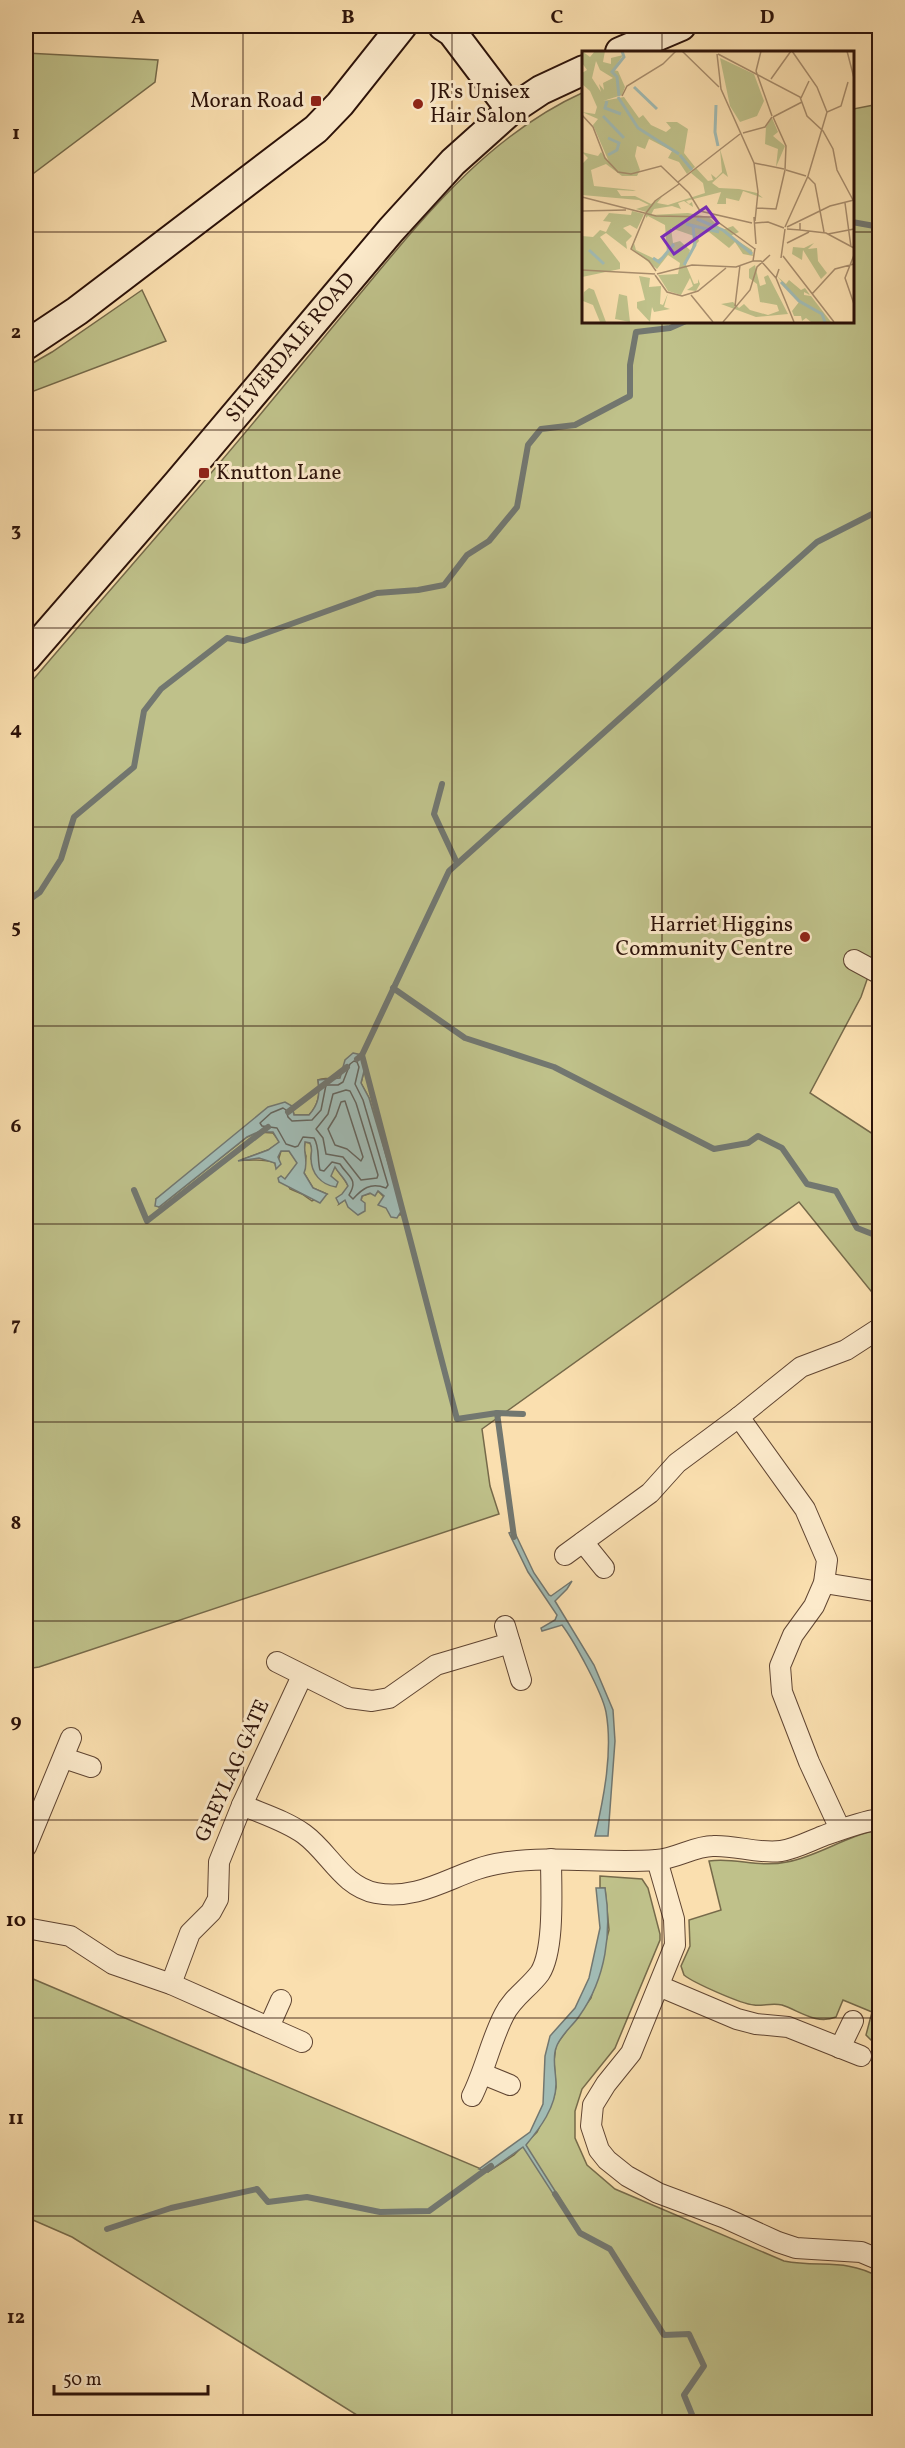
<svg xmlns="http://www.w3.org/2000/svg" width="905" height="2448" font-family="Vollkorn,serif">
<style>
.green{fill:#bfc18a;stroke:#766a4a;stroke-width:1.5;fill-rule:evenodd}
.water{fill:#a1bbb4;stroke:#727770;stroke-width:1.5}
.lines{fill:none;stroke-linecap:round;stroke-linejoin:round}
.shore{stroke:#66665e;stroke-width:1.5}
.stream{stroke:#727770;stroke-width:6}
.street-casing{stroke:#604532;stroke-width:22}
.secondary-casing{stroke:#2c1209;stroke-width:32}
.street{stroke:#fceacb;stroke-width:20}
.secondary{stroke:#fceacb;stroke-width:28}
.grid{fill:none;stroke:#2c1209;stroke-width:1.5;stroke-opacity:0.55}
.poi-dot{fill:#8f2418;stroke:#fceacb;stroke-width:2}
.labels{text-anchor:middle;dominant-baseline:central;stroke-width:6;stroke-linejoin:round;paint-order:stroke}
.poi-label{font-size:21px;fill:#2c1209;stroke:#fceacb;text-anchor:start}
.street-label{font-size:21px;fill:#2c1209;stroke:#fceacb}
.inset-river{fill:none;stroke:#a1bbb4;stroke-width:3}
.inset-road{fill:none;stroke:#a88d6d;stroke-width:1.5}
.view{fill:#7b2cbf;fill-opacity:0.15;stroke:#7b2cbf;stroke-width:3}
.inset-edge{fill:none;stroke:#2c1209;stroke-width:3}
.neatline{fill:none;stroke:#2c1209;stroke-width:2}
.grid-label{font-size:20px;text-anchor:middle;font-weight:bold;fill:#2c1209}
</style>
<rect width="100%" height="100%" fill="#fadfaf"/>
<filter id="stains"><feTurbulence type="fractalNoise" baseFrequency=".00333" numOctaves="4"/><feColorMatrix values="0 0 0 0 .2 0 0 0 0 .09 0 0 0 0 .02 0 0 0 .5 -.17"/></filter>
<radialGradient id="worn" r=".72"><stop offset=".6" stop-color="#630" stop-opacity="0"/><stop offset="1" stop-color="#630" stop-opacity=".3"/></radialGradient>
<g class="green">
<polygon points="26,53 158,60 155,82 26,179"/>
<path d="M 584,92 L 584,321 L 852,321 L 853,109 L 879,104 L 879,945 L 861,997 L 810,1093 L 879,1138 L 879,1301 L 799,1202 L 482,1429 L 490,1486 L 499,1514 L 39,1667 L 26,1669 L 26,688 C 103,597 183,508 259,416 C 296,371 333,327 369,283 C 431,208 493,133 584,92 ZM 365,1067 L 361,1083 L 369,1098 L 402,1210 L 400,1215 L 389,1211 L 384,1197 L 378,1191 L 362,1196 L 361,1201 L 347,1203 L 345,1200 L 339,1204 L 348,1186 C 345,1178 339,1174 335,1167 L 331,1171 L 331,1177 L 311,1159 L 312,1148 L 310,1143 L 305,1142 L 304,1150 L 306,1156 L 304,1173 L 313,1188 L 327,1194 L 312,1201 L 302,1194 L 290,1189 L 285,1179 L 298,1163 L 289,1151 L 281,1151 L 276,1168 L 275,1163 C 263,1158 254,1161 241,1160 L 268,1150 L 280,1142 L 273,1133 L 258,1132 L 247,1137 L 159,1207 L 156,1199 L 292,1106 L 294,1115 L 309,1115 C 319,1104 320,1094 318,1080 C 325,1076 334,1081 340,1078 L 341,1071 Z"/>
<polygon points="142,290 166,341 26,394 26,367 52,352"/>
<path d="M 879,1830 L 879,2048 L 866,2035 L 872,2012 L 843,2000 L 836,2017 C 816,2025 800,2011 782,2005 C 772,2003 763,2006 754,2005 C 741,2004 694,1983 684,1975 L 681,1966 L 690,1946 L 689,1920 L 721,1910 L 709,1861 C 735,1857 758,1868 787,1862 C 819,1856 847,1835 879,1830 Z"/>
<path d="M 600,1876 L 642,1879 L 648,1888 L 660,1934 L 660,1940 L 615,2048 L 582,2089 L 575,2111 L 575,2138 L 587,2165 L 615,2189 L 784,2261 C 820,2268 845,2258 879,2277 L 879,2422 L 368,2422 L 72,2237 L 26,2217 L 26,1976 L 488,2172 L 514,2155 L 537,2132 L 554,2097 L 556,2087 L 554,2061 L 556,2045 L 591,1998 L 609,1930 L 605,1888 L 600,1888 Z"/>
</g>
<g class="water">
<path d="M 353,1053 L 362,1055 L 365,1067 L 361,1083 L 369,1098 L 402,1210 L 397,1218 L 391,1217 L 386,1208 L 378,1205 L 384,1196 L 378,1191 L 375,1196 L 370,1193 L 362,1196 L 361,1200 L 365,1203 L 365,1211 L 358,1215 L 348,1207 L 345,1200 L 339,1204 L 336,1198 L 342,1194 L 348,1186 C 345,1178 339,1174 335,1167 L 331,1176 L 338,1182 L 336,1187 C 321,1185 311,1173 311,1158 C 311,1151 313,1149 310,1143 L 305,1142 C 303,1154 309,1162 304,1173 L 313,1188 L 327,1194 L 320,1203 L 279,1182 L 278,1178 L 281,1176 L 285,1179 L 297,1163 L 289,1151 L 281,1151 L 278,1157 L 281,1164 L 276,1169 L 275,1163 L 259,1158 L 238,1161 L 268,1150 L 279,1142 L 273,1132 L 258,1132 L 247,1137 L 159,1207 L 155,1206 L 156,1199 L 268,1107 L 285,1102 L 292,1106 L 294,1115 L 309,1115 C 319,1104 320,1094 318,1080 L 340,1078 L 345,1060 Z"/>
<path d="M 514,1531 L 534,1573 L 549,1595 L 551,1596 L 572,1581 L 567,1589 L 555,1601 L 594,1665 L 613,1710 L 615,1741 L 608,1836 L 595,1836 C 604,1797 613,1751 606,1712 C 602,1692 574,1641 562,1625 L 542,1631 L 541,1628 L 555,1620 L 557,1615 L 528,1572 L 509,1533 Z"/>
<path d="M 596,1888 L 605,1888 C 612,1932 606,1978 580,2015 C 573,2026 560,2035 556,2048 C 552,2059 556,2072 556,2084 C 556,2107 540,2128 526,2145 L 562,2202 L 557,2200 L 523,2147 L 488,2172 L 479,2169 L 530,2132 L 543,2104 L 545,2056 L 550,2036 L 575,2008 L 589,1978 L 600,1928 Z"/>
</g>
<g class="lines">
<g class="shore">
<path d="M 354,1061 L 357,1062 L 359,1067 L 355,1084 L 363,1100 L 388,1185 L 386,1188 C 370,1182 362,1189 353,1199 L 349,1195 C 359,1179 348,1177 340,1164 L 332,1162 L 324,1171 L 320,1170 C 317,1159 320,1148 314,1138 L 303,1137 L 298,1146 L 295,1147 L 286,1144 L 277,1128 L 262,1126 L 260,1123 L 271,1113 L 283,1108 L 286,1110 L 288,1117 L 292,1121 L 312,1120 L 321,1110 L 326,1085 L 338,1085 L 343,1082 L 350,1064 Z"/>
<polygon points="346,1090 350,1091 356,1103 378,1175 377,1178 361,1180 343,1157 326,1154 323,1138 316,1129 328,1114 333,1094"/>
<polygon points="345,1101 363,1157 361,1161 347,1149 335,1145 328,1129 336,1116 341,1102"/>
</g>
<g class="stream">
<polyline points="852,222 880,227"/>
<polyline points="442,784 434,814 457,863"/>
<polyline points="26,902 40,892 61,859 74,817 134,767 144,711 161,689 227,638 244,641 377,593 418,590 444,585 467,555 489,541 517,507 528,445 541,429 575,425 630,396 630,365 636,332 670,328 686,321"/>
<polyline points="393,988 465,1038 554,1067 714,1149 748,1143 758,1136 782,1148 807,1184 836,1191 857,1228 880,1237"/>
<polyline points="362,1055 457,1419 497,1413 523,1414"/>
<polyline points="357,1059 362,1055 449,871 817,542 880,510"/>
<polyline points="288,1112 347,1067"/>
<polyline points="134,1190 147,1221 268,1127"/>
<polyline points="497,1413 514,1537"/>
<polyline points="555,2194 580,2233 610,2249 664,2335 689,2334 704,2366 684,2395 695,2422"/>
<polyline points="107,2229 171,2208 257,2189 268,2202 307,2197 380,2212 429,2211 491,2166"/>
</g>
<defs>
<g id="street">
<polyline points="854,960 880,974"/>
<polyline points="739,1417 805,1509 827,1560 824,1583 814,1606 793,1635 780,1666 782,1692 809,1762 840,1829"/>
<polyline points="583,1542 604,1568"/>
<polyline points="565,1555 650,1493 677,1463 739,1417 801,1367 846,1350 880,1328"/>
<polyline points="824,1583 880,1592"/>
<polyline points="505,1626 521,1680"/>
<polyline points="277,1662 349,1698 372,1701 389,1698 436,1665 510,1643"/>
<polyline points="64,1758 91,1767"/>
<path d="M 242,1805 C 263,1814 286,1821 304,1834 C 330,1853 342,1886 376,1893 C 424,1902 458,1869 502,1863 C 553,1855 605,1864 656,1860 C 676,1859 694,1846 713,1846 C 736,1845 757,1854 781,1851 C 795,1849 810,1841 823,1836 C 842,1829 860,1822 880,1819"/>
<polyline points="26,1847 71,1738"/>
<polyline points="657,1860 674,1919 675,1945 631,2053 606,2084 593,2105 591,2126 599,2150 607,2160 627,2176 658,2193 725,2218 778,2242 796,2248 861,2252 880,2260"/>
<polyline points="26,1928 70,1936 113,1964 171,1984 302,2042"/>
<polyline points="171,1984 190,1933 211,1912 218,1899 219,1862 242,1805 302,1676"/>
<polyline points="659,1986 737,2019 756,2024 788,2027 861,2056"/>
<polyline points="269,2027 281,2000"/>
<polyline points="840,2048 853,2021"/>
<polyline points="483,2074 510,2085"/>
<path d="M 472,2096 C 485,2070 491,2040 504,2015 C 512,1998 529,1988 540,1973 C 555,1949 551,1888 551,1859"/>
</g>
<g id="secondary">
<polyline points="443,26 452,32 511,110"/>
<polyline points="620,52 681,26"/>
<polyline points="26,345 77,311 316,129 340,104 402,26"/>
<polyline points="26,658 177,484 391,230 453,162 511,110 541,90 584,70"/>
</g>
</defs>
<use href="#street" class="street-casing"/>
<use href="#secondary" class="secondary-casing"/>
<use href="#street" class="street"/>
<use href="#secondary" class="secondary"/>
</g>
<path class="grid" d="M 243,26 L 243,2422M 452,26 L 452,2422M 662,26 L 662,52M 26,232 L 584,232M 852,232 L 880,232M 662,321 L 662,2422M 26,430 L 880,430M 26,628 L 880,628M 26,827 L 880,827M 26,1026 L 880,1026M 26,1224 L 880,1224M 26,1422 L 880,1422M 26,1621 L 880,1621M 26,1820 L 880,1820M 26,2018 L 880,2018M 26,2216 L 880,2216"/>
<g class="poi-dot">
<rect x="310" y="95" width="12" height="12" rx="3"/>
<circle cx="418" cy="104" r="6"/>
<rect x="198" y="467" width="12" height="12" rx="3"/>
<circle cx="805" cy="937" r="6"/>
</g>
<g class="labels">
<g class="poi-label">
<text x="430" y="92">JR's Unisex<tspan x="430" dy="24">Hair Salon</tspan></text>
<text x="304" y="101" text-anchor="end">Moran Road</text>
<text x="216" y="473">Knutton Lane</text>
<text x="793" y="925" text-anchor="end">Harriet Higgins<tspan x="793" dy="24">Community Centre</tspan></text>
</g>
<g class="street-label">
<text transform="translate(291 348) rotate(-50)">SILVERDALE ROAD</text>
<text transform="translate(233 1771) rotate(-66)">GREYLAG GATE</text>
</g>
</g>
<g transform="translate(582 51)">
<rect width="272" height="272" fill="#fadfaf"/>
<path d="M 0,0 L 8,6 L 13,0 L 23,0 L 21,11 L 29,13 L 29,7 L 41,4 L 31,19 L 36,20 L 43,36 L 40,44 L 21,50 L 42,46 L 57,67 L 61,64 L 69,74 L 84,81 L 89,77 L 84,71 L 95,71 L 106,78 L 102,102 L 113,116 L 105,123 L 97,111 L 86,107 L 90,100 L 67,88 L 63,98 L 55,95 L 53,105 L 58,119 L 55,125 L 40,125 L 24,113 L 9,119 L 12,135 L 51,139 L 54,140 L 35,139 L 39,145 L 53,145 L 69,153 L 80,146 L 75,152 L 86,154 L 123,142 L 121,132 L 109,122 L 114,117 L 126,130 L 131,129 L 129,123 L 134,127 L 140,121 L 138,98 L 146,126 L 141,122 L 130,132 L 137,137 L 157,138 L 175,142 L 181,147 L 161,140 L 157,150 L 144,147 L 144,153 L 135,153 L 139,141 L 104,150 L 107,153 L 110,151 L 111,156 L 102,150 L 96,152 L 99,158 L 90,155 L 72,158 L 69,164 L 106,162 L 127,166 L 140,179 L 151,175 L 157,181 L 148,185 L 170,199 L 171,205 L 161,203 L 153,191 L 147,197 L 127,181 L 115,184 L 117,190 L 110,198 L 112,185 L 89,177 L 91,192 L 98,190 L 108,199 L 104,214 L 112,233 L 116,232 L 116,228 L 118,233 L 114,240 L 105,239 L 111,235 L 108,227 L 99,244 L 86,240 L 76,224 L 96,223 L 98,212 L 86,204 L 75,218 L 49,197 L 57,180 L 52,192 L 54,199 L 75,209 L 85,202 L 83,174 L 66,165 L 64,167 L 64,161 L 54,158 L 67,154 L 57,149 L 0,144 L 0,113 L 6,107 L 0,101 L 16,105 L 19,101 L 27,111 L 11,74 L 16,68 L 0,61 L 13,63 L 15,56 L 8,40 L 0,33 L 0,22 L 5,19 L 0,12 ZM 14,10 L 18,19 L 31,27 L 21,32 L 22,39 L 17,33 L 19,41 L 10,27 ZM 138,7 L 172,23 L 182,50 L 175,65 L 158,71 L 148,55 ZM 190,67 L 196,81 L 191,85 L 203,95 L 194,116 L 196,98 L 183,93 L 184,76 ZM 50,160 L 62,163 L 55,178 L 48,174 L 41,177 L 50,185 L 44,191 L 45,198 L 24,182 L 18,186 L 38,212 L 38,218 L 0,226 L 0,185 L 11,186 L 18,179 L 24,181 L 29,171 L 21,170 L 27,162 L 49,164 ZM 232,192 L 226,198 L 235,197 L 236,210 L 245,222 L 239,228 L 221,199 L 220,209 L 210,203 L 211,196 L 222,197 ZM 173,214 L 178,235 L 184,233 L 182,226 L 186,224 L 206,263 L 174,266 L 139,253 L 151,251 L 157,257 L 162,253 L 168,259 L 186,264 L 197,260 L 195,254 L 178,251 L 175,233 L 167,227 L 167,218 ZM 57,225 L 68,227 L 67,236 L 79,235 L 78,253 L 81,254 L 86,242 L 82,256 L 88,258 L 72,261 L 70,256 L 68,271 L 55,257 L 55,251 L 63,249 ZM 195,225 L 204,233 L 207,229 L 219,239 L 223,237 L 228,244 L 222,241 L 222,244 L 229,245 L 249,271 L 229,271 L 224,267 L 220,270 L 219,265 L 212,265 L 210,260 L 217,251 ZM 7,237 L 12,239 L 24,271 L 18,271 L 11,254 L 1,250 L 2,241 ZM 37,243 L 45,245 L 48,271 L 33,268 Z" fill="#bfc18a" fill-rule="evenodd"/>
<path class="inset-river" d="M 52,36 L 75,58M 37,45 L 35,26 L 30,21 L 42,6 L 40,0M 36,46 L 56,77 L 97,103M 25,50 L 23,57 L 39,63M 134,54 L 133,81 L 136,95M 21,65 L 42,87M 26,87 L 37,92 L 35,99 L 26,104M 98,104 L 110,119M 115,168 L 141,179 L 170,203M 104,173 L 137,181M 7,199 L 22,213M 71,207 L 77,211 L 92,193M 102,214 L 113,194 L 111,175M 199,231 L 217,250 L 240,263 L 243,271"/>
<path class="inset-road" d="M 100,0 L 137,36M 210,0 L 235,36 L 245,61M 265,0 L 272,27M 135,3 L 139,38 L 172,112 L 176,141 L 173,170M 136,3 L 218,46 L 225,65 L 241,80 L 251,98 L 255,119 L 271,149M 174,20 L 190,65M 174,20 L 179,0M 189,28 L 209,0M 40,45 L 45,35 L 81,13 L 94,0M 219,47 L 227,30M 0,64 L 11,76 L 23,107 L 36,121 L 49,123 L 79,115 L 107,142 L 118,160 L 170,172M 191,66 L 204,95 L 203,119M 191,66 L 220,51M 161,82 L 183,76 L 190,66M 172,112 L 202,118M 204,119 L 224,125M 226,126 L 233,133 L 242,181M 96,131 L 158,83M 0,146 L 74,165 L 129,166 L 173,198M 263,152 L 269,196M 175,157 L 194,158 L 203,119M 0,160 L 44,159M 64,162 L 49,198 L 67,210 L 74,220M 64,162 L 73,150 L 97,133M 172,166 L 174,193M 173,172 L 186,171 L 202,177M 203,176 L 226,125 L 245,61 L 259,55 L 266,31M 205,176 L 248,155 L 272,149M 205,178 L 218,179 L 218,172M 218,179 L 244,182 L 272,197M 246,183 L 272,178M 205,192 L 227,181M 272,204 L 263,227 L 272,253M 201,205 L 252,271M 199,207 L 203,178M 171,210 L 179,210 L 194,227M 197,218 L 194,227 L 212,271M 0,219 L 18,220M 18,220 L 73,223M 75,223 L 110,214 L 154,216 L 171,210 L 173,197M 73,224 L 85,241 L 100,245 L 116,240 L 144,217M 230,243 L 253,218 L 272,213M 109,244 L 131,271M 153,255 L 158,214M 141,271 L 168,239 L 175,216 L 188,204"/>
<path class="view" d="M 124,156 L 136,172 L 92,203 L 80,186 Z"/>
<rect width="272" height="272" class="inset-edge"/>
</g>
<rect width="905" height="2448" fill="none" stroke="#fadfaf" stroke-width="66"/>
<path d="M54 2385v9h154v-9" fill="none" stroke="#2c1209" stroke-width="3"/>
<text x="63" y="2385" font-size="18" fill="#2c1209" stroke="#fceacb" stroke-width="4.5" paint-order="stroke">50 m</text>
<rect x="33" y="33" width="839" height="2382" class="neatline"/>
<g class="grid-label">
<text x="138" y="23">A</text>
<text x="348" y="23">B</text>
<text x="557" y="23">C</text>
<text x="767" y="23">D</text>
<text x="16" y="139">1</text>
<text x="16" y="338">2</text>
<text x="16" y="536">3</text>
<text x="16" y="735">4</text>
<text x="16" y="933">5</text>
<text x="16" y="1132">6</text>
<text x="16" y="1330">7</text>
<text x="16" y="1529">8</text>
<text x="16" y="1727">9</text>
<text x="16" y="1926">10</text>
<text x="16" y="2124">11</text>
<text x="16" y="2323">12</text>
</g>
<rect width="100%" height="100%" filter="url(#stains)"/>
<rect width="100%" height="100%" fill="url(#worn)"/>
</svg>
